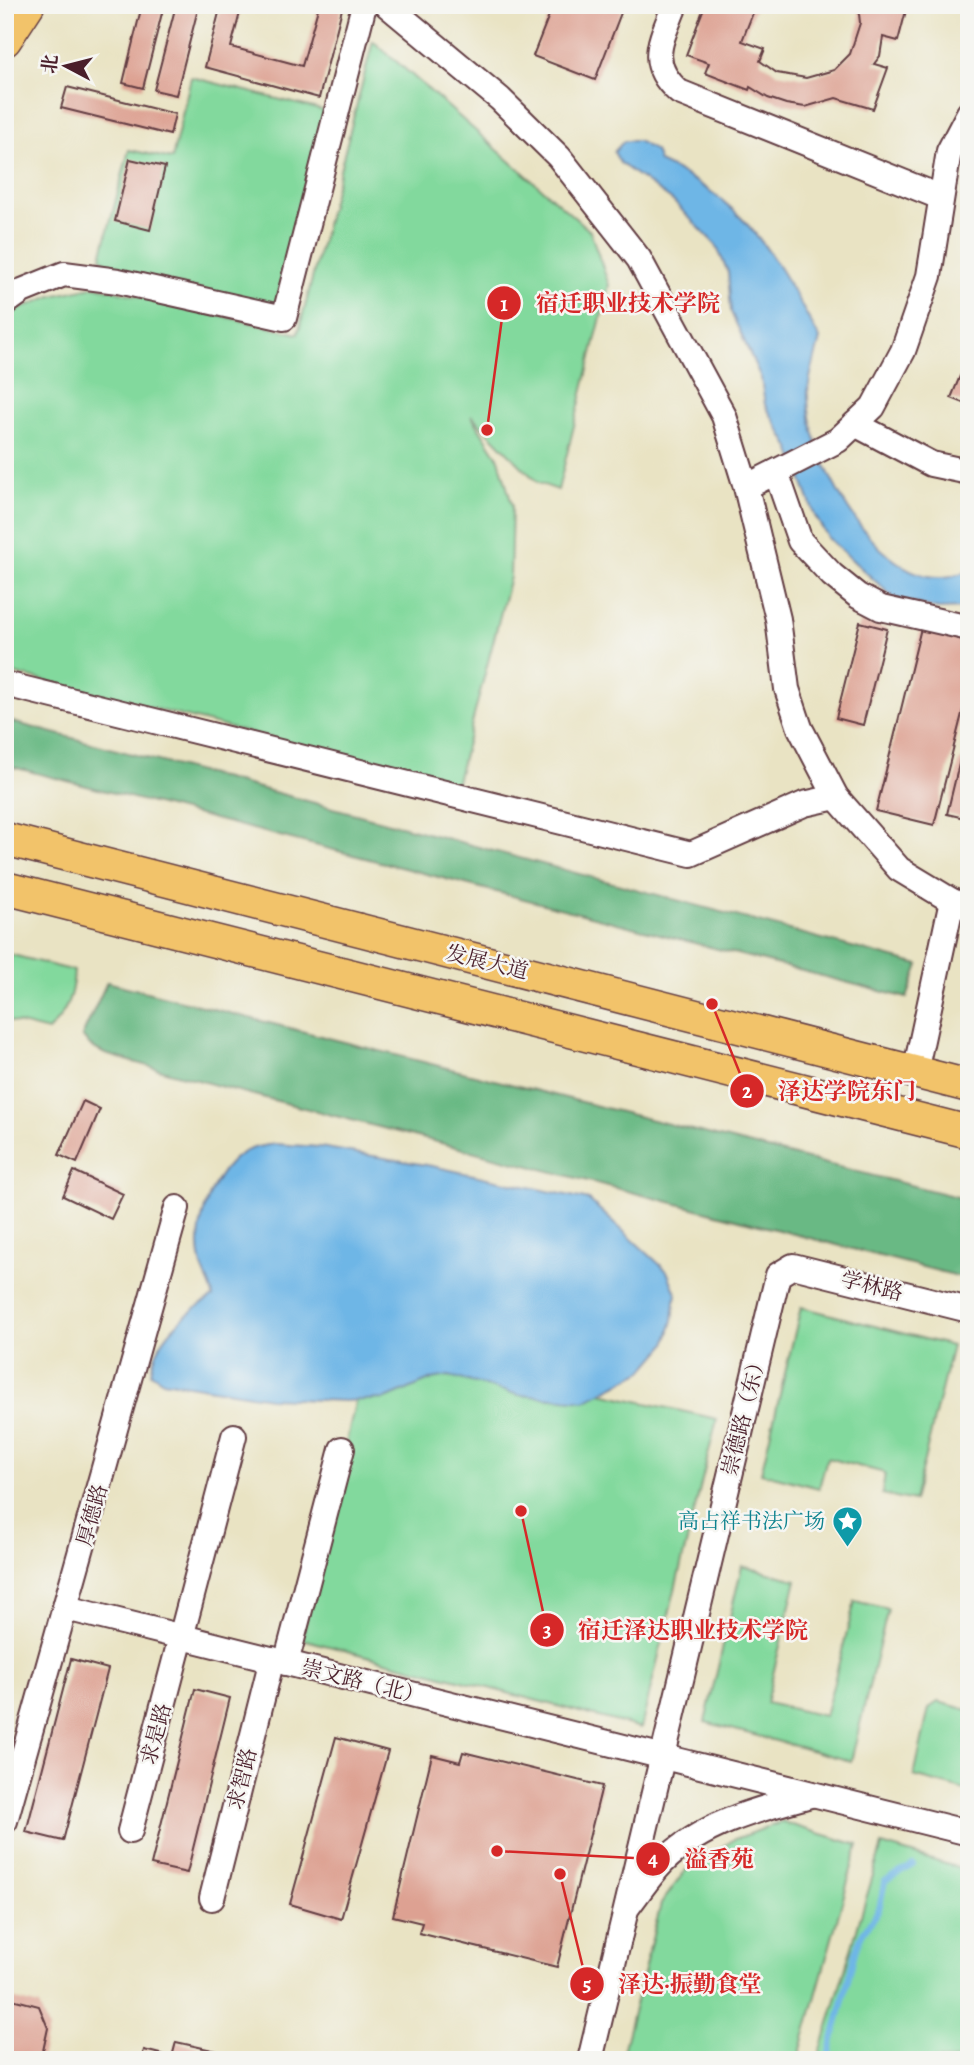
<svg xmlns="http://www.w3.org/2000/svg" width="974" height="2065" font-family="Alegreya,'Noto Serif SC',serif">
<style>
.green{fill:#82d99d;stroke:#667c64;stroke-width:2}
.forest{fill:#69b984;stroke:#5a6c58;stroke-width:2}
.water{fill:#6eb6e6;stroke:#5c6a88;stroke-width:2}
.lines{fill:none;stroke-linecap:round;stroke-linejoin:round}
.stream{stroke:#6eb6e6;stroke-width:6}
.building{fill:#dda192}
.minor-casing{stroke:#623c42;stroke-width:28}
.major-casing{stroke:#623c42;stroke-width:35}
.minor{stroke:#fff;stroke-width:24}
.major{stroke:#f2c36a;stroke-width:32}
.labels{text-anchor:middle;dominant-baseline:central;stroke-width:5;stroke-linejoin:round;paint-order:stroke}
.street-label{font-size:21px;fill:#4a1f2b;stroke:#f6f6f2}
.culture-label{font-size:21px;fill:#0d838f;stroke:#f6f6f2;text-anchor:end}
.leader{fill:none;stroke:#d62828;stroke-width:2.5}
.callout-dot{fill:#d62828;stroke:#f6f6f2;stroke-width:2.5}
.mark-label{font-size:21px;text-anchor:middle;font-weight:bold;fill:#fff}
.callout-label{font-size:23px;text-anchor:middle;font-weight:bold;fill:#d62828;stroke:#f6f6f2;stroke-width:5;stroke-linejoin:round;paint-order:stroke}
</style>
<rect width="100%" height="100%" fill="#f6f6f2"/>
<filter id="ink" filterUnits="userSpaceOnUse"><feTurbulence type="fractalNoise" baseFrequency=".0143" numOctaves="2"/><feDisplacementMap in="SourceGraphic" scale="14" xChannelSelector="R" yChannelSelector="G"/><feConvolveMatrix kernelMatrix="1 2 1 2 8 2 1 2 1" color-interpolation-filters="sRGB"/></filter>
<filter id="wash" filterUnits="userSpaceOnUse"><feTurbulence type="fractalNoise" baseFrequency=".00686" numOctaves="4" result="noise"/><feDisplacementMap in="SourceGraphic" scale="28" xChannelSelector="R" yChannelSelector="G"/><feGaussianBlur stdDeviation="1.57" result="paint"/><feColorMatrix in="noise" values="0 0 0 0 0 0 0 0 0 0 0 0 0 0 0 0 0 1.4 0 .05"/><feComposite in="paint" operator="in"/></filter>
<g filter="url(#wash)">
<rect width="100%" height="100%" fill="#e9e3c3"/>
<g class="green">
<polygon points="373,41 590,231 609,285 558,490 538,483 471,415 499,459 512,505 510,577 456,785 5,671 5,318 12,312 52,296 96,286 298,334"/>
<polygon points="191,77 325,111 276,304 268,307 110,268 101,257 129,150 172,159"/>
<path d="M 5,953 L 74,971 C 72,998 67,1012 48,1031 L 5,1020 Z"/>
<polygon points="801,1307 952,1346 914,1501 882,1494 885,1473 827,1458 819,1488 761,1473"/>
<polygon points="369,1341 717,1419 641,1728 302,1639"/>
<polygon points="742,1566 796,1580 766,1703 825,1716 855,1601 888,1609 851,1761 705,1722"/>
<polygon points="938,1702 969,1710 969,1791 914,1776 929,1708"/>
<polygon points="782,1822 858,1845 798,2060 621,2059 661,1904 685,1871 735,1839"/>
<polygon points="882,1845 969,1871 969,2060 818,2060"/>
</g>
<g class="forest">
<polygon points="5,720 919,965 907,998 5,765"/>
<polygon points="107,982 969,1200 969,1279 219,1086 105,1054 90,1046 82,1036"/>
</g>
<g class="water">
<path d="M 624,141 L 638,141 L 655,151 L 659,162 C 750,203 774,257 820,339 C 816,356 809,375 808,392 C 805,452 873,581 943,577 C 951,577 961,573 969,571 L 969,608 L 938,609 L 894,598 L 829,539 L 815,516 L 790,448 L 765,405 L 761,378 L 731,312 L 728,272 L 716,245 L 673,201 L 620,163 L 614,152 Z"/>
<path d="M 275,1144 L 320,1147 L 432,1166 L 589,1200 L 667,1271 L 676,1293 L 673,1320 L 666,1344 L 643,1371 L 585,1401 L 519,1395 L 449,1376 L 432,1379 L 386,1399 L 345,1401 L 270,1398 L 163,1381 L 151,1373 C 155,1339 185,1313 213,1297 C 212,1285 205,1278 202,1266 C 192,1232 209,1182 234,1159 C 246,1148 260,1146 275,1144 Z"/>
</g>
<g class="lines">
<polyline class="stream" points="828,2060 855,1952 862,1934 879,1909 885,1881 913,1865"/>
</g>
<g id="blocks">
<g class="building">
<polygon points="142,5 164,5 143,88 123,83"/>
<polygon points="176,5 199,5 176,95 154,90"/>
<polygon points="221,5 242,5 231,47 302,66 319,5 343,5 319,98 205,67"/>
<polygon points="553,5 624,5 595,80 533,56"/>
<polygon points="705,5 756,5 742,41 765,49 760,61 777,73 806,78 834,70 850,54 860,23 858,5 907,7 898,41 883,37 880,56 874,64 888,68 873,109 836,98 805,107 786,104 768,98 750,87 749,90 705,73 709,63 686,55"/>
<polygon points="67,87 175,114 170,135 61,108"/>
<polygon points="130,159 165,167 150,230 115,221"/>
<polygon points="960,376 969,380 969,405 951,398"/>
<polygon points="860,622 887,629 863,725 836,718"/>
<polygon points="921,628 969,639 969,686 934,825 876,811"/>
<polygon points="960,760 969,762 969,819 947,814"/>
<polygon points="83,1101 100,1109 77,1163 59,1155"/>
<polygon points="74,1171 123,1194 111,1219 63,1196"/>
<polygon points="71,1659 108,1669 63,1841 26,1832"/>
<polygon points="195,1689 230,1698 187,1873 151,1865"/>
<polygon points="336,1737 388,1751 341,1919 290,1904"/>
<polygon points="463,1752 602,1786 557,1967 419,1933 422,1923 393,1916 432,1755 460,1762"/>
<polygon points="8,1998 39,2006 48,2028 41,2060 5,2060"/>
<polygon points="176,2042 217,2051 215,2060 141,2060 144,2050 172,2057"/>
</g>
</g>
</g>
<g filter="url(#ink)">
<use href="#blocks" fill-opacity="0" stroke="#623c42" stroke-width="2"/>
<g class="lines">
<defs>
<g id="minor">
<polyline points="387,5 500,99 559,157 639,259 724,416 746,487 778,619 787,689 800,728 836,797 899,869 952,901 969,908"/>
<path d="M 675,5 C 661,41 646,63 679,92 L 940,197"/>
<polyline points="5,303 22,291 64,274 118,281 284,318 364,5"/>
<polyline points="855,424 931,464 969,472"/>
<polyline points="776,472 800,541 832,575 858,596 881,608 969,628"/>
<polyline points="746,487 838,440 873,407 903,351 929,276 949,151 969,113"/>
<polyline points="5,684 691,854 804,804 836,797"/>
<polyline points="915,1072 952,901"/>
<polyline points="66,1608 969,1833"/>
<polyline points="286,1663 342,1449"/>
<polyline points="5,1821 177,1208"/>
<polyline points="130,1831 234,1436"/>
<polyline points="212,1898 272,1659"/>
<path d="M 629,1905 C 640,1891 650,1875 663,1862 C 703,1823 759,1809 811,1795"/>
<polyline points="590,2060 778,1275 793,1266 969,1310"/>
</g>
<g id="major">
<polyline points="5,40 28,5"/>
<polyline points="5,839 969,1086"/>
<polyline points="5,888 969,1132"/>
</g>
</defs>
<use href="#minor" class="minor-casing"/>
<use href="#major" class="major-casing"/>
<use href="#minor" class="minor"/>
<use href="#major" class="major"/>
</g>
</g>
<defs>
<symbol id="sight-pin" viewBox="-11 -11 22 30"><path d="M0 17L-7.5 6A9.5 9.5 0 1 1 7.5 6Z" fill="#0f9aa8" stroke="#f6f6f2"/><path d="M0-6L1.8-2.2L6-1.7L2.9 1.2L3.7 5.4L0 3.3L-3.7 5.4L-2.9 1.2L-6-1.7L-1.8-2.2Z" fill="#fff"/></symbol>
</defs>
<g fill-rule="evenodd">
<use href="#sight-pin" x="830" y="1504" width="35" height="47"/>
</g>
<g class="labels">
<g class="street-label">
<text transform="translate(487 962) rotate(14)">发展大道</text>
<text transform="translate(872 1286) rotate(14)">学林路</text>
<text transform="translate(744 1414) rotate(-76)">崇德路（东）</text>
<text transform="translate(92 1515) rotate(-74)">厚德路</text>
<text transform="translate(363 1682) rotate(14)">崇文路（北）</text>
<text transform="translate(156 1734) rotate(-75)">求是路</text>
<text transform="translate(242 1779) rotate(-76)">求智路</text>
</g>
<g class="culture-label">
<text x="825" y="1521">高占祥书法广场</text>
</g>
</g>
<path class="leader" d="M487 430L504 303M712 1004L747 1091M521 1511L547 1630M497 1851L653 1859M560 1874L587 1984"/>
<g class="callout-dot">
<circle cx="487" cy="430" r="7"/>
<circle cx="712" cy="1004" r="7"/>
<circle cx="521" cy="1511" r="7"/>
<circle cx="497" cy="1851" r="7"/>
<circle cx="560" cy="1874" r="7"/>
<circle cx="504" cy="303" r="18"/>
<circle cx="747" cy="1091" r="18"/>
<circle cx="547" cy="1630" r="18"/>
<circle cx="653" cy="1859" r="18"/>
<circle cx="587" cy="1984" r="18"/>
</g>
<g class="mark-label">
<text x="504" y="311">1</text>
<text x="747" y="1098">2</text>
<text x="547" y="1637">3</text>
<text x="653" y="1866">4</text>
<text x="587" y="1991">5</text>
</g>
<g class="callout-label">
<text x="628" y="311">宿迁职业技术学院</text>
<text x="847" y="1099">泽达学院东门</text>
<text x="693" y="1638">宿迁泽达职业技术学院</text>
<text x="719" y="1867">溢香苑</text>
<text x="690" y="1992">泽达·振勤食堂</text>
</g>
<rect width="974" height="2065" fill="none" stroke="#f6f6f2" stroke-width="28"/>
<g transform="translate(66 66) rotate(277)" stroke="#f6f6f2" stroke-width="5" paint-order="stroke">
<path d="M0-5L12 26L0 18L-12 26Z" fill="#4a1f2b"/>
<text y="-10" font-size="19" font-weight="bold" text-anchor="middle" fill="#4a1f2b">北</text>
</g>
</svg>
